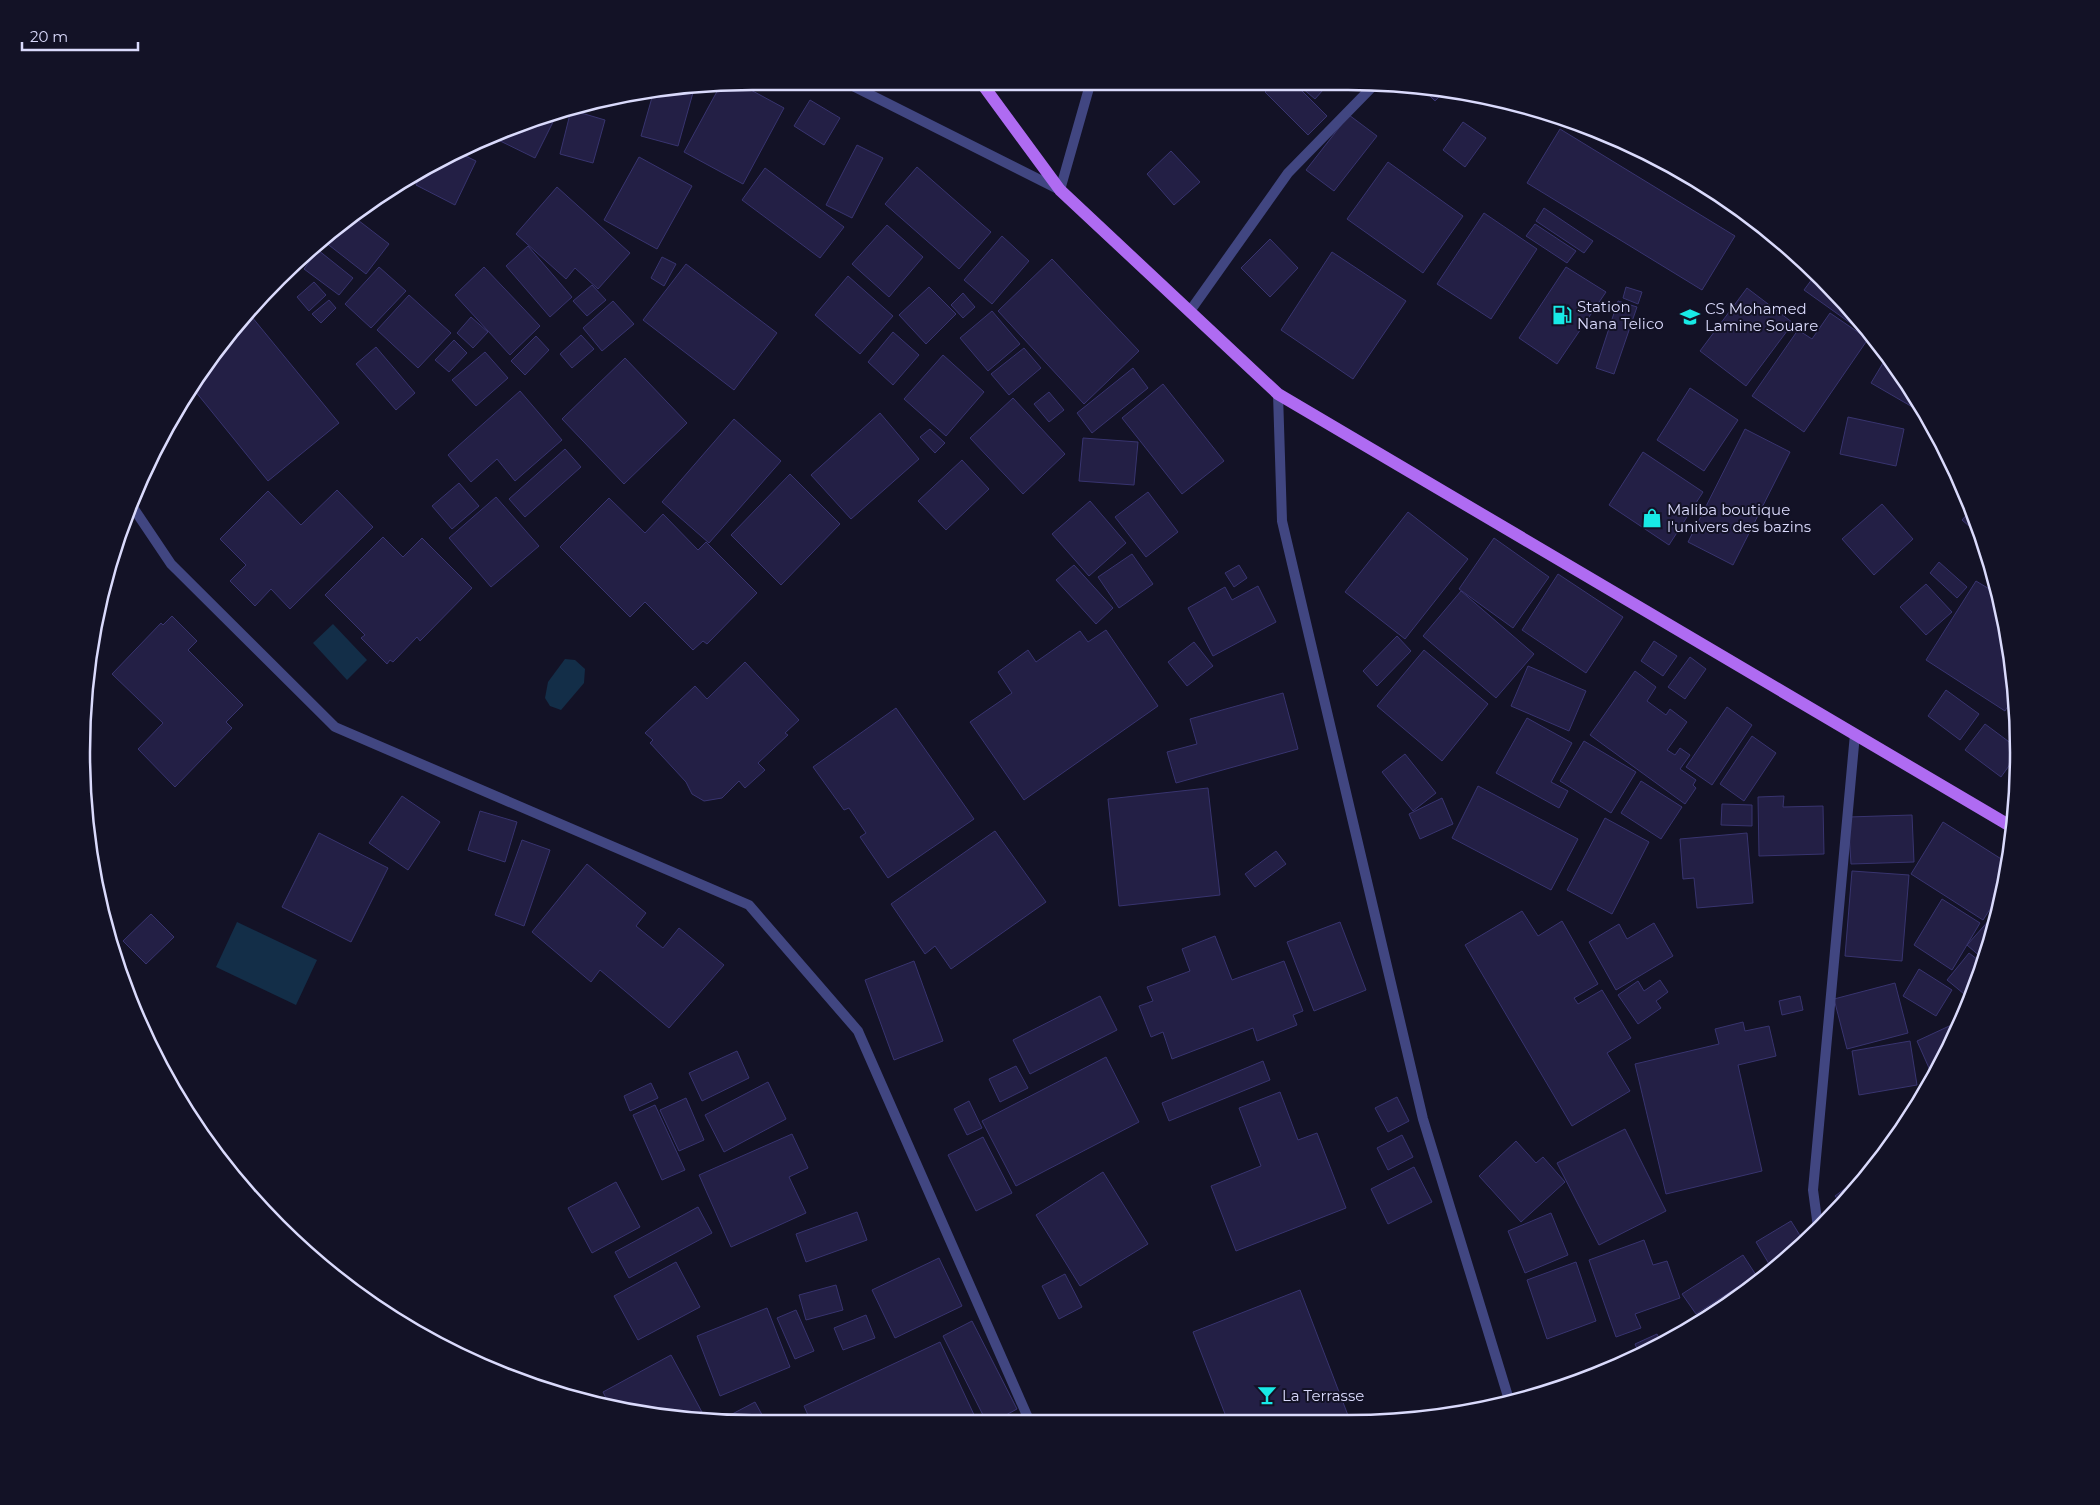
<svg xmlns="http://www.w3.org/2000/svg" width="2100" height="1505" font-family="Montserrat,sans-serif">
<style>
.water{fill:#132e48}
.building{fill:#231f45;stroke:#38346f}
.lines{fill:none;stroke-linecap:round;stroke-linejoin:round}
.service{stroke:#414681;stroke-width:10}
.minor{stroke:#414681;stroke-width:10}
.primary{stroke:#af6bf2;stroke-width:12}
.labels{text-anchor:middle;dominant-baseline:central;stroke-width:4;stroke-linejoin:round;paint-order:stroke}
.poi-label{font-size:15px;fill:#dadafc;stroke:#131226;text-anchor:start}
.rim{fill:none;stroke:#dadafc;stroke-width:2.5}
</style>
<rect width="100%" height="100%" fill="#131226"/>
<g class="water">
<polygon points="333,624 367,660 347,680 313,643"/>
<polygon points="565,659 575,660 585,669 584,683 561,710 550,706 545,698 548,682"/>
<polygon points="237,922 317,960 296,1005 216,967"/>
</g>
<g class="building">
<polygon points="1276,81 1292,81 1327,116 1308,135 1265,92"/>
<polygon points="1294,81 1331,81 1315,99"/>
<polygon points="738,83 784,108 743,184 684,152 720,86"/>
<polygon points="694,89 678,146 641,136 653,94"/>
<polygon points="1423,89 1445,91 1435,101"/>
<polygon points="810,100 840,118 824,145 794,126"/>
<polygon points="571,110 605,120 593,163 560,154"/>
<polygon points="558,112 535,158 492,137"/>
<polygon points="1349,115 1377,136 1334,191 1306,170"/>
<polygon points="1463,122 1486,138 1465,167 1443,150"/>
<polygon points="1560,129 1735,236 1702,290 1527,183"/>
<polygon points="857,145 883,158 852,218 826,205"/>
<polygon points="455,151 476,161 455,205 416,185 424,169"/>
<polygon points="1171,151 1200,182 1174,205 1147,174"/>
<polygon points="639,157 692,186 657,249 604,220"/>
<polygon points="1388,162 1463,216 1423,273 1347,219"/>
<polygon points="917,167 991,232 959,269 885,204"/>
<polygon points="765,168 844,227 820,258 742,200"/>
<polygon points="557,187 630,253 598,289 575,268 566,279 516,234"/>
<polygon points="1544,208 1593,241 1584,253 1536,221"/>
<polygon points="1484,213 1537,249 1491,319 1437,284"/>
<polygon points="354,217 389,244 366,274 325,242"/>
<polygon points="1535,224 1576,251 1567,263 1526,236"/>
<polygon points="887,225 923,257 889,297 852,264"/>
<polygon points="1002,236 1029,261 992,304 964,280"/>
<polygon points="1270,239 1298,268 1270,297 1241,268"/>
<polygon points="528,246 572,297 550,317 506,266"/>
<polygon points="318,250 353,278 339,295 304,269"/>
<polygon points="1332,252 1406,301 1353,379 1281,330"/>
<polygon points="662,257 676,264 664,286 651,278"/>
<polygon points="1052,259 1139,351 1084,404 998,311"/>
<polygon points="686,264 777,333 734,390 643,320"/>
<polygon points="379,267 406,291 371,328 345,304"/>
<polygon points="484,267 540,326 510,355 455,295"/>
<polygon points="1566,267 1606,292 1557,364 1519,338"/>
<polygon points="1815,275 1852,310 1865,328 1863,332 1804,290"/>
<polygon points="848,276 893,316 860,354 815,315"/>
<polygon points="314,282 326,295 309,311 297,297"/>
<polygon points="592,285 606,300 587,316 573,301"/>
<polygon points="929,287 956,314 926,344 899,315"/>
<polygon points="1626,287 1642,292 1638,304 1623,298"/>
<polygon points="1747,288 1793,323 1746,386 1700,351"/>
<polygon points="963,293 975,307 963,318 951,305"/>
<polygon points="409,295 451,333 418,368 377,330"/>
<polygon points="329,300 336,308 321,323 312,314"/>
<polygon points="613,301 634,324 602,351 583,328"/>
<polygon points="1618,301 1637,307 1614,374 1596,368"/>
<polygon points="247,311 339,423 268,481 191,386"/>
<polygon points="992,311 1020,344 988,371 960,338"/>
<polygon points="1830,313 1868,339 1804,432 1752,396 1798,330 1812,339"/>
<polygon points="471,317 488,332 473,348 457,333"/>
<polygon points="893,332 919,355 893,385 868,362"/>
<polygon points="581,335 594,349 572,368 560,354"/>
<polygon points="536,336 549,350 525,375 511,361"/>
<polygon points="454,340 467,353 449,372 435,360"/>
<polygon points="376,347 415,393 396,410 356,364"/>
<polygon points="1024,348 1041,368 1009,395 991,374"/>
<polygon points="485,352 508,378 476,406 452,380"/>
<polygon points="943,355 984,392 946,436 904,399"/>
<polygon points="625,358 687,423 624,484 562,419"/>
<polygon points="1886,358 1928,416 1871,383"/>
<polygon points="1133,368 1148,388 1092,433 1077,413"/>
<polygon points="1163,384 1224,461 1182,494 1122,418"/>
<polygon points="1690,388 1738,420 1704,471 1657,440"/>
<polygon points="520,391 562,440 515,481 497,459 471,482 448,455"/>
<polygon points="1049,392 1064,410 1049,422 1034,404"/>
<polygon points="1013,398 1065,454 1023,494 970,438"/>
<polygon points="880,413 919,459 851,519 811,475"/>
<polygon points="1848,417 1904,429 1896,466 1840,454"/>
<polygon points="734,419 781,461 709,543 662,502"/>
<polygon points="930,429 945,443 935,453 920,437"/>
<polygon points="1745,429 1790,452 1733,565 1688,542"/>
<polygon points="1083,438 1138,442 1134,485 1079,481"/>
<polygon points="565,449 581,467 525,517 509,499"/>
<polygon points="1643,452 1703,492 1669,545 1609,505"/>
<polygon points="962,460 989,489 946,530 918,501"/>
<polygon points="790,474 840,524 781,585 731,535"/>
<polygon points="459,483 479,506 452,529 432,506"/>
<polygon points="337,490 373,527 290,609 271,589 255,606 230,581 246,565 220,539 268,491 301,525"/>
<polygon points="1148,492 1178,532 1146,557 1115,517"/>
<polygon points="496,497 539,546 491,587 449,538"/>
<polygon points="609,498 645,533 663,514 698,550 706,542 757,593 707,644 703,641 693,650 645,602 630,617 560,547"/>
<polygon points="1090,501 1126,543 1089,576 1052,534"/>
<polygon points="1882,504 1913,539 1874,575 1842,539"/>
<polygon points="1971,510 1983,536 1984,539 1962,520"/>
<polygon points="1408,512 1468,559 1405,639 1345,592"/>
<polygon points="383,537 403,557 422,538 472,588 420,641 417,637 393,662 390,660 387,664 361,638 365,635 325,595"/>
<polygon points="1494,538 1549,577 1513,628 1459,589"/>
<polygon points="1132,554 1153,584 1119,608 1098,577"/>
<polygon points="1939,562 1967,587 1957,598 1930,573"/>
<polygon points="1074,565 1113,608 1096,624 1056,580"/>
<polygon points="1239,565 1247,578 1234,587 1225,573"/>
<polygon points="1558,574 1623,617 1586,673 1522,630"/>
<polygon points="1976,581 1996,593 2013,665 2014,696 2005,711 1926,660"/>
<polygon points="1926,584 1952,612 1926,635 1900,607"/>
<polygon points="1258,586 1276,622 1213,656 1188,608 1225,587 1232,600"/>
<polygon points="1461,591 1534,654 1496,698 1423,636"/>
<polygon points="172,616 197,641 188,650 243,705 226,722 232,728 175,787 138,749 163,723 112,674 161,623 163,625"/>
<polygon points="1106,630 1158,706 1024,800 970,722 1012,693 998,672 1028,650 1036,662 1080,631 1088,642"/>
<polygon points="1397,636 1411,651 1377,686 1363,671"/>
<polygon points="1654,641 1677,656 1663,676 1641,661"/>
<polygon points="1194,642 1213,666 1187,686 1168,662"/>
<polygon points="1424,650 1488,704 1442,761 1377,706"/>
<polygon points="1690,657 1706,669 1685,699 1668,687"/>
<polygon points="745,662 799,720 785,733 788,735 758,763 765,770 745,788 739,781 722,798 704,801 692,794 686,782 650,743 653,740 645,733 695,686 707,699"/>
<polygon points="1528,666 1586,691 1569,731 1511,706"/>
<polygon points="1635,671 1656,687 1647,701 1666,715 1670,709 1687,722 1667,750 1675,755 1680,748 1690,755 1680,769 1696,780 1693,785 1696,788 1685,804 1590,735"/>
<polygon points="1946,690 1979,714 1960,740 1928,716"/>
<polygon points="1283,693 1298,749 1176,783 1167,752 1197,744 1190,719"/>
<polygon points="85,698 91,703 84,710"/>
<polygon points="1727,707 1752,725 1712,785 1686,767"/>
<polygon points="896,708 974,819 888,878 860,837 866,833 849,808 844,810 813,767"/>
<polygon points="1527,718 1572,743 1551,782 1568,791 1559,808 1496,773"/>
<polygon points="1985,724 2016,747 2016,756 2001,777 1965,750"/>
<polygon points="1752,736 1776,753 1744,801 1720,784"/>
<polygon points="1584,741 1636,772 1611,813 1560,781"/>
<polygon points="1405,754 1436,793 1413,811 1382,772"/>
<polygon points="1641,781 1682,807 1661,839 1621,813"/>
<polygon points="1478,786 1578,839 1551,890 1452,838"/>
<polygon points="1208,788 1220,895 1119,906 1108,799"/>
<polygon points="402,796 440,822 408,870 369,843"/>
<polygon points="1784,796 1783,807 1823,806 1824,854 1759,856 1758,797"/>
<polygon points="1442,798 1453,824 1420,839 1409,814"/>
<polygon points="1722,804 1752,805 1752,826 1721,825"/>
<polygon points="480,811 517,822 505,862 468,850"/>
<polygon points="1912,815 1914,862 1851,864 1848,817"/>
<polygon points="1605,818 1649,842 1612,914 1567,890"/>
<polygon points="1943,822 2006,862 2000,903 1996,900 1983,920 1911,874"/>
<polygon points="995,831 1046,902 951,969 935,946 925,954 891,904"/>
<polygon points="319,833 388,868 351,942 282,907"/>
<polygon points="1747,833 1753,903 1697,908 1694,878 1683,879 1680,839"/>
<polygon points="522,840 550,850 524,926 495,915"/>
<polygon points="1276,851 1286,864 1255,887 1245,874"/>
<polygon points="587,864 646,913 636,926 663,948 679,928 724,965 669,1028 600,970 591,982 532,932"/>
<polygon points="1852,871 1909,875 1902,961 1845,956"/>
<polygon points="1942,899 1980,923 1952,970 1914,945"/>
<polygon points="1999,909 1996,926 1983,959 1967,945"/>
<polygon points="1522,911 1538,936 1562,921 1598,984 1574,998 1578,1004 1602,990 1631,1038 1607,1053 1630,1091 1572,1126 1465,945"/>
<polygon points="151,914 174,937 146,964 123,941"/>
<polygon points="1340,922 1366,990 1314,1011 1287,942"/>
<polygon points="1654,923 1673,956 1616,990 1589,942 1619,924 1627,939"/>
<polygon points="1215,936 1232,980 1284,961 1303,1011 1293,1015 1297,1025 1257,1041 1253,1028 1172,1059 1163,1032 1151,1037 1139,1006 1153,1001 1147,987 1190,971 1182,949"/>
<polygon points="1969,953 1982,963 1969,998 1947,980"/>
<polygon points="914,961 943,1041 894,1060 865,980"/>
<polygon points="1919,969 1952,990 1936,1016 1903,996"/>
<polygon points="1660,980 1668,992 1656,1001 1661,1008 1638,1024 1618,995 1638,981 1644,991"/>
<polygon points="1895,983 1908,1033 1847,1049 1834,999"/>
<polygon points="1100,996 1117,1030 1030,1074 1013,1040"/>
<polygon points="1800,996 1803,1010 1782,1015 1779,1001"/>
<polygon points="1960,1021 1950,1049 1933,1077 1917,1041"/>
<polygon points="1743,1022 1745,1031 1769,1026 1776,1056 1738,1065 1762,1171 1666,1194 1635,1064 1719,1044 1715,1029"/>
<polygon points="1910,1041 1917,1085 1859,1095 1852,1051"/>
<polygon points="737,1051 749,1078 702,1101 689,1073"/>
<polygon points="1106,1057 1139,1122 1016,1186 982,1121"/>
<polygon points="1263,1061 1270,1080 1169,1121 1162,1103"/>
<polygon points="1016,1066 1028,1088 1000,1102 989,1079"/>
<polygon points="768,1082 786,1119 724,1152 705,1115"/>
<polygon points="651,1083 658,1098 630,1111 624,1096"/>
<polygon points="1280,1092 1298,1140 1317,1133 1346,1208 1236,1251 1211,1186 1261,1166 1239,1108"/>
<polygon points="1397,1097 1409,1121 1388,1132 1375,1108"/>
<polygon points="686,1098 704,1140 679,1151 660,1110"/>
<polygon points="969,1101 982,1128 967,1135 954,1109"/>
<polygon points="655,1105 685,1170 662,1180 633,1115"/>
<polygon points="1625,1129 1666,1211 1599,1245 1557,1163"/>
<polygon points="792,1134 808,1168 789,1177 806,1213 731,1247 699,1175"/>
<polygon points="1402,1135 1413,1157 1388,1170 1377,1148"/>
<polygon points="983,1137 1012,1193 976,1211 948,1155"/>
<polygon points="1516,1141 1536,1163 1543,1157 1565,1182 1521,1222 1479,1176"/>
<polygon points="1414,1167 1432,1202 1388,1224 1371,1189"/>
<polygon points="1103,1172 1148,1244 1080,1286 1036,1215"/>
<polygon points="1862,1176 1864,1178 1841,1203 1835,1196"/>
<polygon points="616,1182 640,1227 592,1253 568,1208"/>
<polygon points="698,1207 712,1233 629,1278 615,1252"/>
<polygon points="857,1212 867,1240 806,1262 796,1234"/>
<polygon points="1551,1213 1568,1255 1525,1273 1508,1231"/>
<polygon points="1791,1221 1804,1242 1790,1257 1772,1269 1756,1242"/>
<polygon points="1644,1240 1653,1265 1667,1261 1680,1298 1635,1314 1641,1328 1616,1337 1589,1260"/>
<polygon points="1743,1255 1756,1275 1696,1314 1682,1294"/>
<polygon points="939,1258 962,1306 895,1338 872,1290"/>
<polygon points="676,1262 700,1307 638,1340 614,1296"/>
<polygon points="1576,1262 1596,1321 1547,1339 1527,1280"/>
<polygon points="1065,1274 1082,1307 1059,1319 1042,1286"/>
<polygon points="1763,1275 1697,1319 1696,1318"/>
<polygon points="836,1285 843,1310 806,1320 799,1295"/>
<polygon points="1300,1290 1349,1418 1227,1419 1193,1332"/>
<polygon points="767,1308 790,1367 720,1396 697,1336"/>
<polygon points="796,1310 814,1351 795,1359 777,1318"/>
<polygon points="866,1315 875,1338 843,1350 834,1328"/>
<polygon points="972,1321 1017,1409 995,1421 986,1421 943,1336"/>
<polygon points="1657,1334 1661,1343 1640,1356 1635,1344"/>
<polygon points="940,1342 976,1419 811,1422 804,1406"/>
<polygon points="1631,1353 1634,1359 1551,1390 1550,1389"/>
<polygon points="671,1355 703,1414 693,1420 610,1406 603,1392"/>
<polygon points="755,1402 766,1422 717,1422"/>
</g>
<g class="lines">
<polyline class="service" points="1818,1227 1813,1190 1855,734"/>
<g class="minor">
<polyline points="843,81 1060,190 1091,81"/>
<polyline points="1190,311 1288,173 1375,84"/>
<polyline points="1278,394 1282,521 1423,1119 1510,1403"/>
<polyline points="130,503 171,564 335,727 749,905 858,1031 1029,1420"/>
</g>
<polyline class="primary" points="980,81 1060,190 1278,394 2012,827"/>
</g>
<defs>
<symbol id="fuel-bare" viewBox="-9 -9 18 18"><path d="M-5.5-6h7V0h2V4h1.3V-2.5L3-4.5l.8-.8L6-3V5H2.5V1h-1V6h-7ZM-4.2-4.7v3.2H.2V-4.7Z" fill="#18eae6" stroke="#131226" stroke-width="2.5" paint-order="stroke"/></symbol>
<symbol id="school-bare" viewBox="-9 -9 18 18"><path d="M0-5L7-2L0 1L-7-2ZM-4 1L0 2.5L4 1V4Q0 6-4 4Z" fill="#18eae6" stroke="#131226" stroke-width="2.5" paint-order="stroke"/></symbol>
<symbol id="shop-bare" viewBox="-9 -9 18 18"><path d="M-5-2.5h2.3a2.7 3.5 0 0 1 5.4 0H5L5.5 6h-11ZM-1.5-2.5h3a1.5 2.3 0 0 0-3 0Z" fill="#18eae6" stroke="#131226" stroke-width="2.5" paint-order="stroke"/></symbol>
<symbol id="bar-bare" viewBox="-9 -9 18 18"><path d="M-6-5H6L.8 .8V4.5H3.5V6h-7V4.5H-.8V.8Z" fill="#18eae6" stroke="#131226" stroke-width="2.5" paint-order="stroke"/></symbol>
</defs>
<g fill-rule="evenodd">
<use href="#fuel-bare" x="1548" y="301" width="28" height="28"/>
<use href="#school-bare" x="1676" y="303" width="28" height="28"/>
<use href="#shop-bare" x="1638" y="504" width="28" height="28"/>
<use href="#bar-bare" x="1253" y="1381" width="28" height="28"/>
</g>
<g class="labels">
<g class="poi-label">
<text x="1577" y="306">Station<tspan x="1577" dy="17">Nana Telico</tspan></text>
<text x="1705" y="308">CS Mohamed<tspan x="1705" dy="17">Lamine Souare</tspan></text>
<text x="1667" y="509">Maliba boutique<tspan x="1667" dy="17">l'univers des bazins</tspan></text>
<text x="1282" y="1395">La Terrasse</text>
</g>
</g>
<path d="M0 0H2100V1505H0ZM752 90H1348A662 662 0 0 1 2010 752V753A662 662 0 0 1 1348 1415H752A662 662 0 0 1 90 753V752A662 662 0 0 1 752 90Z" fill="#131226" fill-rule="evenodd"/>
<path class="rim" d="M752 90H1348A662 662 0 0 1 2010 752V753A662 662 0 0 1 1348 1415H752A662 662 0 0 1 90 753V752A662 662 0 0 1 752 90Z"/>
<path d="M22 42v8h116v-8" fill="none" stroke="#dadafc" stroke-width="2.5"/>
<text x="30" y="42" font-size="15" fill="#dadafc" stroke="#131226" stroke-width="4" paint-order="stroke">20 m</text>
</svg>
